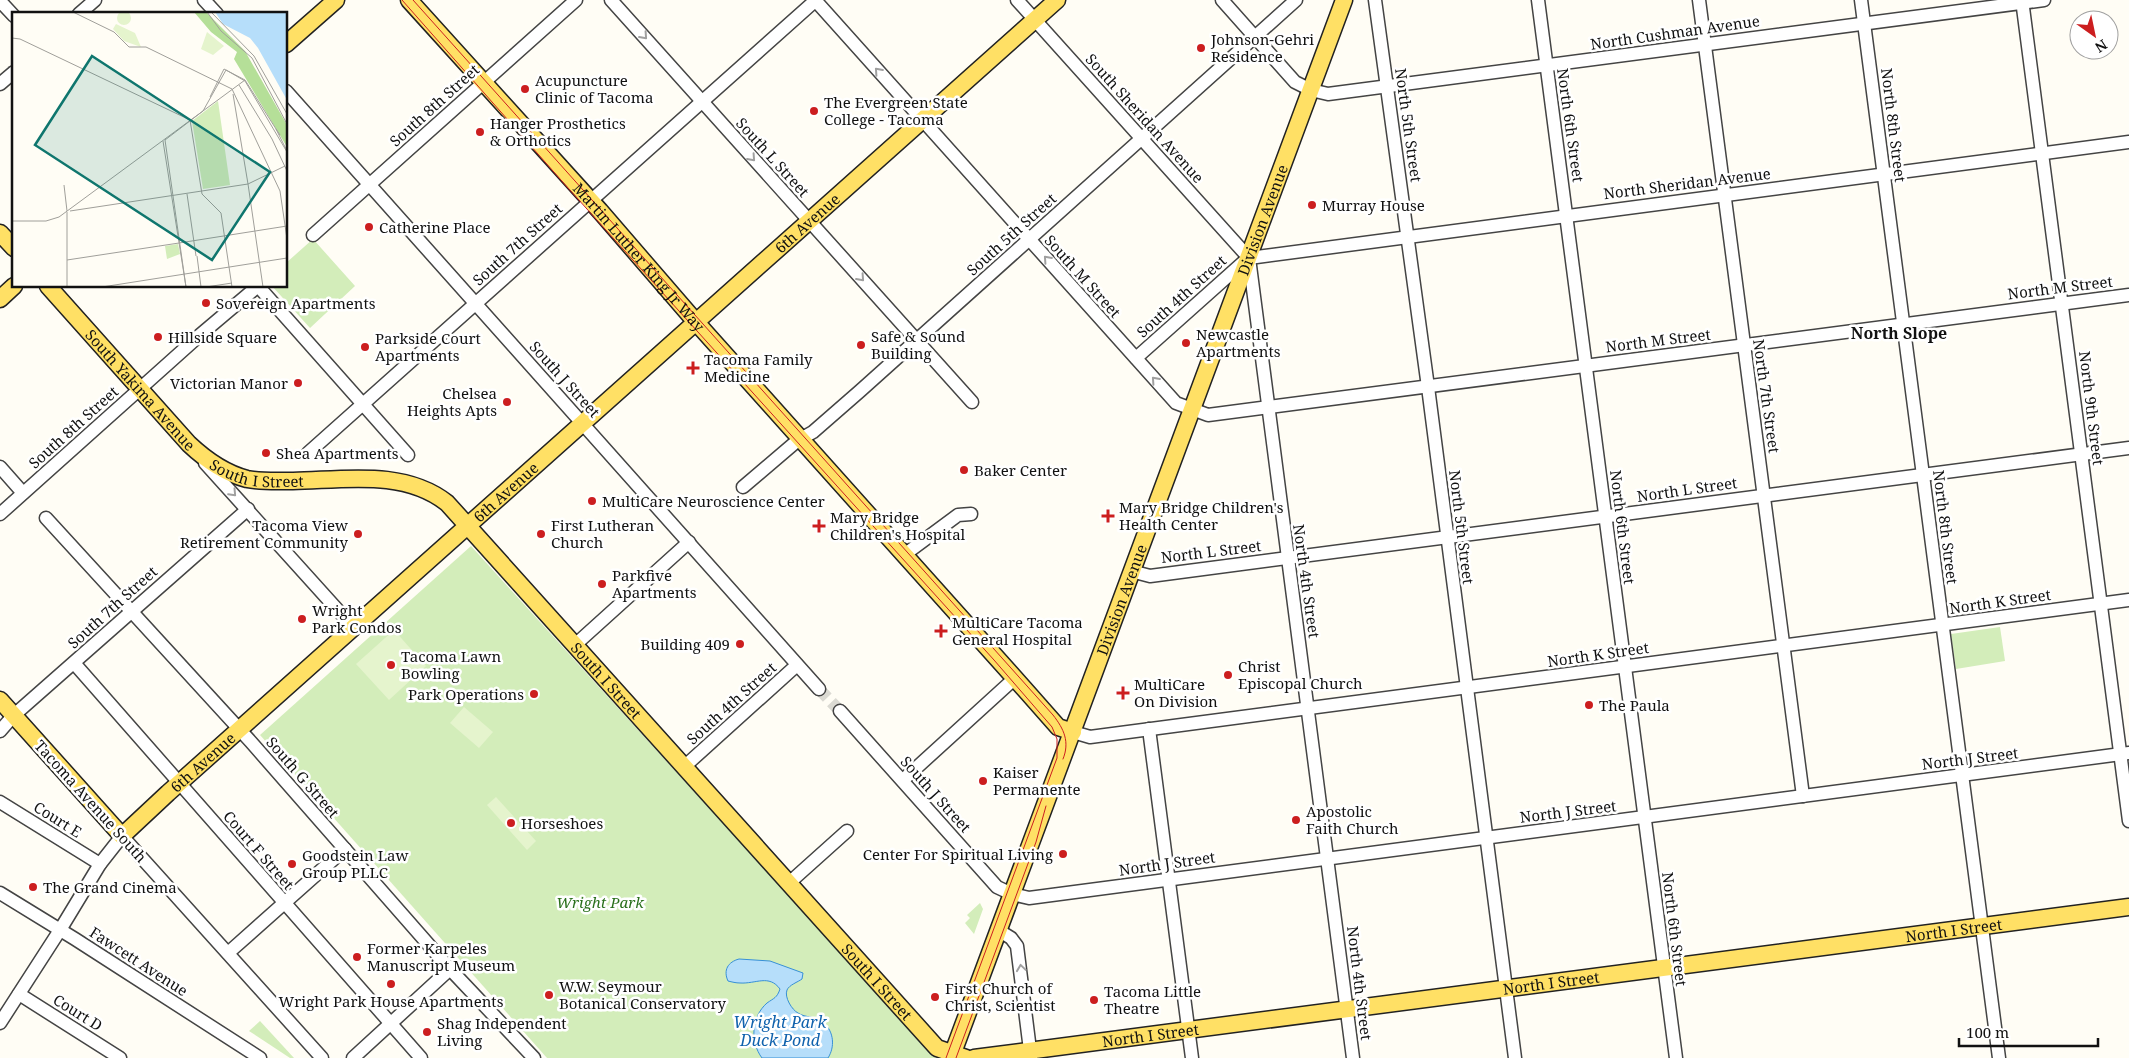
<svg xmlns="http://www.w3.org/2000/svg" width="2129" height="1058" font-family="'Noto Serif',serif">
<style>
.green{fill:#d3edba}
.pitch{fill:#e5f4cd}
.water{fill:#b6defa;stroke:#3790d6}
.lines{fill:none;stroke-linecap:round;stroke-linejoin:round}
.minor-tunnel{stroke:#dbdad3;stroke-width:12;stroke-dasharray:12 6;stroke-linecap:butt}
.minor-casing{stroke:#444;stroke-width:15}
.major-casing{stroke:#222;stroke-width:19}
.minor{stroke:#fff;stroke-width:12}
.major{stroke:#ffe065;stroke-width:16}
.tram{stroke:#cc1e1f;stroke-width:1}
.oneway{stroke:#a0a0a0}
.poi-dot{fill:#cc1e1f;stroke:#fff;stroke-width:2}
.labels{text-anchor:middle;dominant-baseline:central;stroke-width:5;stroke-linejoin:round;paint-order:stroke}
.street-label{font-size:15px;fill:#111;stroke:#fff}
.poi-label{font-size:15px;fill:#111;stroke:#fff;text-anchor:start}
.park-label{font-size:15px;font-style:italic;fill:#296f1b;stroke:#fff}
.neighbourhood-label{font-size:16px;font-weight:bold;fill:#111;stroke:#fff}
.water-label{font-size:16px;font-style:italic;fill:#1062ad;stroke:#fff}
.inset-road{fill:none;stroke:#a09f9a;stroke-width:1}
.view{fill:#0f766e;fill-opacity:0.15;stroke:#0f766e;stroke-width:2.5}
.inset-edge{fill:none;stroke:#111;stroke-width:2.5}
</style>
<rect width="100%" height="100%" fill="#fffdf5"/>
<g class="green">
<polygon points="313,239 355,286 310,328 272,286 286,286 286,263"/>
<polygon points="471,546 936,1058 547,1058 260,735"/>
<polygon points="2000,627 2005,661 1956,669 1951,634"/>
<polygon points="980,903 983,909 974,934 965,923 970,918 967,915"/>
<polygon points="260,1021 294,1058 290,1058 249,1031"/>
</g>
<g class="pitch">
<polygon points="394,630 426,666 389,700 356,664"/>
<polygon points="464,707 493,732 479,748 450,723"/>
<polygon points="496,797 536,841 527,850 487,805"/>
</g>
<path class="water" d="M 739,959 L 770,961 L 803,973 L 802,979 C 798,982 789,985 787,990 C 784,997 792,1010 798,1013 C 805,1018 817,1016 824,1023 C 834,1032 835,1047 828,1058 L 762,1058 C 750,1042 751,1017 767,1003 C 774,998 777,998 780,989 C 769,974 756,984 740,983 C 736,983 732,982 728,981 C 723,970 728,962 739,959 Z"/>
<g class="lines">
<polyline class="minor-tunnel" points="819,689 840,711"/>
<defs>
<g id="minor">
<polyline points="204,0 217,14"/>
<polyline points="611,0 972,402"/>
<polyline points="815,0 1176,403 1208,415 2129,295"/>
<polyline points="1017,0 1249,258"/>
<polyline points="1222,0 1295,82 1311,90 1328,94 2044,0"/>
<polyline points="1375,0 1428,387 1515,1058"/>
<polyline points="1538,0 1676,1058"/>
<polyline points="1699,0 1803,796"/>
<polyline points="1861,0 1999,1058"/>
<polyline points="2022,0 2129,821"/>
<polyline points="0,1 14,16"/>
<polyline points="79,14 95,0"/>
<polyline points="0,84 14,72"/>
<polyline points="286,91 819,689"/>
<polyline points="313,235 576,0"/>
<polyline points="1249,258 2129,142"/>
<polyline points="1249,258 1353,1058"/>
<polyline points="258,286 408,455"/>
<polyline points="1136,358 1247,259"/>
<polyline points="308,453 816,0"/>
<polyline points="205,463 353,627"/>
<polyline points="0,467 23,493"/>
<polyline points="743,487 797,441 813,432 860,391 1296,0"/>
<polyline points="0,514 200,335 258,286"/>
<polyline points="46,518 251,742 450,969 534,1058"/>
<polyline points="904,555 958,515 971,514"/>
<polyline points="1131,571 1150,576 2129,448"/>
<polyline points="576,644 689,542"/>
<polyline points="74,663 421,1058"/>
<polyline points="840,711 997,887 1012,894 1029,898 2129,753"/>
<polyline points="1149,729 1192,1058"/>
<polyline points="0,731 13,716 248,509"/>
<polyline points="1073,732 1090,737 2129,600"/>
<polyline points="685,766 797,665"/>
<polyline points="903,780 1015,678"/>
<polyline points="0,802 100,864"/>
<polyline points="789,883 847,831"/>
<polyline points="0,893 75,939 260,1058"/>
<polyline points="998,930 1011,938 1017,946 1031,1058"/>
<polyline points="228,953 345,849"/>
<polyline points="19,994 120,1058"/>
<polyline points="0,1023 60,930 100,864 122,836 322,1058"/>
<polyline points="353,1058 450,969"/>
</g>
<g id="major">
<path id="s1" d="M 409,0 L 600,211 L 695,321 L 1028,693 L 1058,727 L 1073,732"/>
<polyline points="286,44 336,0"/>
<polyline points="0,233 14,248"/>
<path id="s2" d="M 48,286 L 189,444 C 206,460 224,473 247,479 C 262,482 277,481 293,481 C 344,480 404,469 447,503 L 937,1048 L 966,1058"/>
<polyline points="0,299 14,286"/>
<path id="s3" d="M 0,700 L 122,836 L 168,793 L 1057,0"/>
<path id="s4" d="M 951,1058 L 1344,0"/>
<path id="s5" d="M 974,1058 L 2129,907"/>
</g>
</defs>
<use href="#minor" class="minor-casing"/>
<use href="#major" class="major-casing"/>
<use href="#minor" class="minor"/>
<use href="#major" class="major"/>
<g class="tram">
<polyline points="402,0 568,188 994,660 1052,727 1057,739 1057,758 946,1058"/>
<path d="M 413,0 L 1053,715 C 1064,729 1070,742 1063,759"/>
<polyline points="956,1058 1036,842 1046,806"/>
</g>
</g>
<defs><path id="oneway-chevron" d="M-2-3.5L2.5 0L-2 3.5" fill="none" stroke-width="1.6" stroke-linecap="round" stroke-linejoin="round" transform="scale(1.25)"/></defs>
<g class="oneway">
<use href="#oneway-chevron" transform="translate(644 36) rotate(48)"/>
<use href="#oneway-chevron" transform="translate(878 71) rotate(-132)"/>
<use href="#oneway-chevron" transform="translate(752 158) rotate(48)"/>
<use href="#oneway-chevron" transform="translate(1047 259) rotate(-132)"/>
<use href="#oneway-chevron" transform="translate(861 278) rotate(48)"/>
<use href="#oneway-chevron" transform="translate(1155 380) rotate(-132)"/>
<use href="#oneway-chevron" transform="translate(233 493) rotate(47)"/>
<use href="#oneway-chevron" transform="translate(1021 968) rotate(-98)"/>
</g>
<g class="poi-dot">
<circle cx="1201" cy="48" r="5"/>
<circle cx="525" cy="89" r="5"/>
<circle cx="814" cy="111" r="5"/>
<circle cx="480" cy="132" r="5"/>
<circle cx="1312" cy="205" r="5"/>
<circle cx="369" cy="227" r="5"/>
<circle cx="206" cy="303" r="5"/>
<circle cx="158" cy="337" r="5"/>
<circle cx="1186" cy="343" r="5"/>
<circle cx="861" cy="345" r="5"/>
<circle cx="365" cy="347" r="5"/>
<path d="M690.5 360.5h5v5h5v5h-5v5h-5v-5h-5v-5h5z"/>
<circle cx="298" cy="383" r="5"/>
<circle cx="507" cy="402" r="5"/>
<circle cx="266" cy="453" r="5"/>
<circle cx="964" cy="470" r="5"/>
<circle cx="592" cy="501" r="5"/>
<path d="M1105.5 508.5h5v5h5v5h-5v5h-5v-5h-5v-5h5z"/>
<path d="M816.5 518.5h5v5h5v5h-5v5h-5v-5h-5v-5h5z"/>
<circle cx="358" cy="534" r="5"/>
<circle cx="541" cy="534" r="5"/>
<circle cx="602" cy="584" r="5"/>
<circle cx="302" cy="619" r="5"/>
<path d="M938.5 623.5h5v5h5v5h-5v5h-5v-5h-5v-5h5z"/>
<circle cx="740" cy="644" r="5"/>
<circle cx="391" cy="665" r="5"/>
<circle cx="1228" cy="675" r="5"/>
<path d="M1120.5 685.5h5v5h5v5h-5v5h-5v-5h-5v-5h5z"/>
<circle cx="534" cy="694" r="5"/>
<circle cx="1589" cy="705" r="5"/>
<circle cx="983" cy="781" r="5"/>
<circle cx="1296" cy="820" r="5"/>
<circle cx="511" cy="823" r="5"/>
<circle cx="1063" cy="854" r="5"/>
<circle cx="292" cy="864" r="5"/>
<circle cx="33" cy="887" r="5"/>
<circle cx="357" cy="957" r="5"/>
<circle cx="391" cy="984" r="5"/>
<circle cx="549" cy="995" r="5"/>
<circle cx="935" cy="997" r="5"/>
<circle cx="1094" cy="1000" r="5"/>
<circle cx="427" cy="1032" r="5"/>
</g>
<g class="labels">
<g class="street-label">
<text transform="translate(1675 32) rotate(-8)">North Cushman Avenue</text>
<text transform="translate(434 105) rotate(-42)">South 8th Street</text>
<text transform="translate(1145 118) rotate(48)">South Sheridan Avenue</text>
<text transform="translate(1409 125) rotate(82)">North 5th Street</text>
<text transform="translate(1571 125) rotate(82)">North 6th Street</text>
<text transform="translate(1894 125) rotate(83)">North 8th Street</text>
<text transform="translate(773 157) rotate(48)">South L Street</text>
<text transform="translate(1687 183) rotate(-7)">North Sheridan Avenue</text>
<text stroke="none"><textPath href="#s4" startOffset="894">Division Avenue</textPath></text>
<text stroke="none"><textPath href="#s3" startOffset="1102">6th Avenue</textPath></text>
<text transform="translate(1011 234) rotate(-42)">South 5th Street</text>
<text transform="translate(517 244) rotate(-42)">South 7th Street</text>
<text stroke="none"><textPath href="#s1" startOffset="345">Martin Luther King Jr Way</textPath></text>
<text transform="translate(1083 276) rotate(48)">South M Street</text>
<text transform="translate(2060 287) rotate(-7)">North M Street</text>
<text transform="translate(1181 296) rotate(-42)">South 4th Street</text>
<text transform="translate(1658 340) rotate(-7)">North M Street</text>
<text transform="translate(565 379) rotate(48)">South J Street</text>
<text stroke="none"><textPath href="#s2" startOffset="139">South Yakima Avenue</textPath></text>
<text transform="translate(1767 396) rotate(82)">North 7th Street</text>
<text transform="translate(2092 408) rotate(83)">North 9th Street</text>
<text transform="translate(73 427) rotate(-42)">South 8th Street</text>
<text stroke="none"><textPath href="#s2" startOffset="289">South I Street</textPath></text>
<text transform="translate(1687 489) rotate(-8)">North L Street</text>
<text stroke="none"><textPath href="#s3" startOffset="698">6th Avenue</textPath></text>
<text transform="translate(1462 527) rotate(83)">North 5th Street</text>
<text transform="translate(1623 527) rotate(83)">North 6th Street</text>
<text transform="translate(1946 527) rotate(83)">North 8th Street</text>
<text transform="translate(1211 551) rotate(-7)">North L Street</text>
<text transform="translate(1307 581) rotate(82)">North 4th Street</text>
<text stroke="none"><textPath href="#s4" startOffset="489">Division Avenue</textPath></text>
<text transform="translate(2000 601) rotate(-8)">North K Street</text>
<text transform="translate(112 607) rotate(-42)">South 7th Street</text>
<text transform="translate(1598 654) rotate(-8)">North K Street</text>
<text stroke="none"><textPath href="#s2" startOffset="724">South I Street</textPath></text>
<text transform="translate(731 703) rotate(-42)">South 4th Street</text>
<text transform="translate(1970 758) rotate(-7)">North J Street</text>
<text stroke="none"><textPath href="#s3" startOffset="292">6th Avenue</textPath></text>
<text transform="translate(303 777) rotate(49)">South G Street</text>
<text transform="translate(936 794) rotate(48)">South J Street</text>
<text transform="translate(91 801) rotate(48)">Tacoma Avenue South</text>
<text transform="translate(1568 811) rotate(-7)">North J Street</text>
<text transform="translate(58 819) rotate(32)">Court E</text>
<text transform="translate(259 850) rotate(49)">Court F Street</text>
<text transform="translate(1167 863) rotate(-8)">North J Street</text>
<text transform="translate(1675 929) rotate(83)">North 6th Street</text>
<text stroke="none"><textPath href="#s5" startOffset="988">North I Street</textPath></text>
<text transform="translate(139 961) rotate(33)">Fawcett Avenue</text>
<text stroke="none"><textPath href="#s2" startOffset="1129">South I Street</textPath></text>
<text stroke="none"><textPath href="#s5" startOffset="582">North I Street</textPath></text>
<text transform="translate(1360 983) rotate(83)">North 4th Street</text>
<text transform="translate(78 1012) rotate(32)">Court D</text>
<text stroke="none"><textPath href="#s5" startOffset="178">North I Street</textPath></text>
</g>
<g class="poi-label">
<text x="1211" y="39">Johnson-Gehri<tspan x="1211" dy="17">Residence</tspan></text>
<text x="535" y="80">Acupuncture<tspan x="535" dy="17">Clinic of Tacoma</tspan></text>
<text x="824" y="102">The Evergreen State<tspan x="824" dy="17">College - Tacoma</tspan></text>
<text x="490" y="123">Hanger Prosthetics<tspan x="490" dy="17">&amp; Orthotics</tspan></text>
<text x="1322" y="205">Murray House</text>
<text x="379" y="227">Catherine Place</text>
<text x="216" y="303">Sovereign Apartments</text>
<text x="1196" y="334">Newcastle<tspan x="1196" dy="17">Apartments</tspan></text>
<text x="871" y="336">Safe &amp; Sound<tspan x="871" dy="17">Building</tspan></text>
<text x="168" y="337">Hillside Square</text>
<text x="375" y="338">Parkside Court<tspan x="375" dy="17">Apartments</tspan></text>
<text x="704" y="359">Tacoma Family<tspan x="704" dy="17">Medicine</tspan></text>
<text x="288" y="383" text-anchor="end">Victorian Manor</text>
<text x="497" y="393" text-anchor="end">Chelsea<tspan x="497" dy="17">Heights Apts</tspan></text>
<text x="276" y="453">Shea Apartments</text>
<text x="974" y="470">Baker Center</text>
<text x="602" y="501">MultiCare Neuroscience Center</text>
<text x="1119" y="507">Mary Bridge Children's<tspan x="1119" dy="17">Health Center</tspan></text>
<text x="830" y="517">Mary Bridge<tspan x="830" dy="17">Children's Hospital</tspan></text>
<text x="348" y="525" text-anchor="end">Tacoma View<tspan x="348" dy="17">Retirement Community</tspan></text>
<text x="551" y="525">First Lutheran<tspan x="551" dy="17">Church</tspan></text>
<text x="612" y="575">Parkfive<tspan x="612" dy="17">Apartments</tspan></text>
<text x="312" y="610">Wright<tspan x="312" dy="17">Park Condos</tspan></text>
<text x="952" y="622">MultiCare Tacoma<tspan x="952" dy="17">General Hospital</tspan></text>
<text x="730" y="644" text-anchor="end">Building 409</text>
<text x="401" y="656">Tacoma Lawn<tspan x="401" dy="17">Bowling</tspan></text>
<text x="1238" y="666">Christ<tspan x="1238" dy="17">Episcopal Church</tspan></text>
<text x="1134" y="684">MultiCare<tspan x="1134" dy="17">On Division</tspan></text>
<text x="524" y="694" text-anchor="end">Park Operations</text>
<text x="1599" y="705">The Paula</text>
<text x="993" y="772">Kaiser<tspan x="993" dy="17">Permanente</tspan></text>
<text x="1306" y="811">Apostolic<tspan x="1306" dy="17">Faith Church</tspan></text>
<text x="521" y="823">Horseshoes</text>
<text x="1053" y="854" text-anchor="end">Center For Spiritual Living</text>
<text x="302" y="855">Goodstein Law<tspan x="302" dy="17">Group PLLC</tspan></text>
<text x="43" y="887">The Grand Cinema</text>
<text x="367" y="948">Former Karpeles<tspan x="367" dy="17">Manuscript Museum</tspan></text>
<text x="559" y="986">W.W. Seymour<tspan x="559" dy="17">Botanical Conservatory</tspan></text>
<text x="945" y="988">First Church of<tspan x="945" dy="17">Christ, Scientist</tspan></text>
<text x="1104" y="991">Tacoma Little<tspan x="1104" dy="17">Theatre</tspan></text>
<text x="391" y="1001" text-anchor="middle">Wright Park House Apartments</text>
<text x="437" y="1023">Shag Independent<tspan x="437" dy="17">Living</tspan></text>
</g>
<g class="park-label">
<text x="600" y="902">Wright Park</text>
</g>
<g class="neighbourhood-label">
<text x="1899" y="333">North Slope</text>
</g>
<g class="water-label">
<text x="780" y="1022">Wright Park<tspan x="780" dy="18">Duck Pond</tspan></text>
</g>
</g>
<g transform="translate(12 12)">
<rect width="275" height="275" fill="#fffdf5"/>
<path d="M 206,89 L 218,173 L 191,177 L 180,109 ZM 166,232 L 168,242 L 155,247 L 153,234 Z" fill="#d3edba"/>
<path d="M 182,0 L 194,0 L 233,39 L 275,113 L 275,135 L 222,47 L 225,40 L 199,20 Z" fill="#b5df98"/>
<path d="M105 6a7 7 0 1 1 14 0a7 7 0 1 1-14 0ZM 104,12 L 123,21 L 129,35 L 112,29 L 101,17 ZM 195,20 L 212,34 L 201,43 L 189,37 Z" fill="#e5f4cd"/>
<path d="M 203,0 L 275,0 L 275,88 L 246,36 L 238,26 L 211,12 Z" fill="#b6defa"/>
<path class="inset-road" d="M 61,0 L 102,20 L 117,35 L 134,35 L 220,77 L 268,179 L 275,227M 195,0 L 209,19 L 240,46 L 275,112M 199,0 L 242,44 L 275,102M 0,26 L 8,27 L 178,108M 227,73 L 260,127 L 275,159M 221,82 L 236,172 L 273,154M 198,85 L 212,57 L 233,68M 178,108 L 190,182 L 209,201 L 220,275M 268,123 L 264,117 L 274,137M 151,129 L 174,275M 52,173 L 55,199M 175,182 L 184,244M 58,199 L 236,172 L 251,275M 55,200 L 55,275M 0,209 L 34,209 L 47,205 L 233,68 L 264,117M 167,231 L 275,214M 185,244 L 189,275M 55,248 L 167,231M 90,275 L 275,246M 174,275 L 153,128 L 191,99 L 214,58 L 233,69 L 275,140M 194,275 L 220,271"/>
<path class="view" d="M 80,44 L 258,160 L 200,248 L 23,133 Z"/>
<rect width="275" height="275" class="inset-edge"/>
</g>
<g transform="translate(2094 35) rotate(147)"><circle r="24" fill="#ffffff" stroke="#a0a0a0"/>
<path d="M0-4L9 19L0 12L-9 19Z" fill="#cc1e1f"/>
<text y="-8" font-size="14" font-weight="bold" text-anchor="middle" fill="#111111">N</text>
</g>
<path d="M1959 1038v8h139v-8" fill="none" stroke="#111111" stroke-width="2.5"/>
<text x="1966" y="1038" font-size="15" fill="#111111" stroke="#ffffff" stroke-width="4" paint-order="stroke">100 m</text>
</svg>
